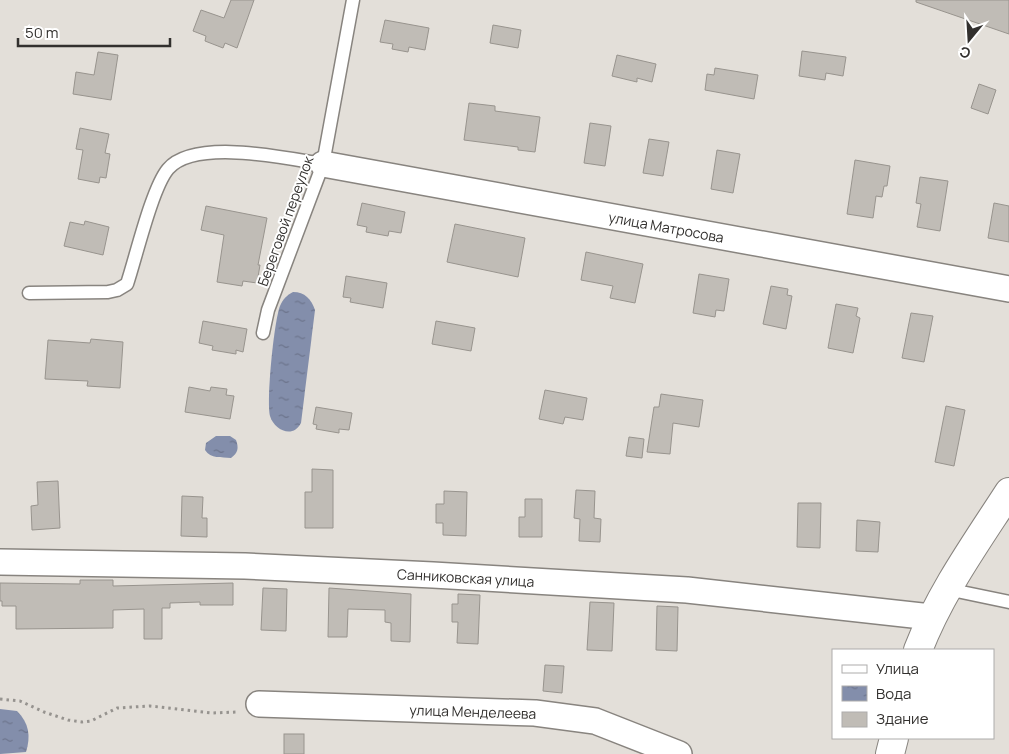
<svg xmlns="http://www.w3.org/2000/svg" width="1009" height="754" font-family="Manrope,sans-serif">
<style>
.water{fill:url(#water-ripples)}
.building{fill:#c0bcb6;stroke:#98948e}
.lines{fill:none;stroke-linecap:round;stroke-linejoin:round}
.service-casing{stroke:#88847f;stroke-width:15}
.minor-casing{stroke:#88847f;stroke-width:28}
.tertiary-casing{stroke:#88847f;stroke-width:30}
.path{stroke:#96938f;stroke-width:3;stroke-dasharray:2.5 4;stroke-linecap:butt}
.service{stroke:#fff;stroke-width:12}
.minor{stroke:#fff;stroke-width:25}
.tertiary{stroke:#fff;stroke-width:28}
.labels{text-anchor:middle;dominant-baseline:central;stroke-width:4;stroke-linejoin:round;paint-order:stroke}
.street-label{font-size:14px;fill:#32302e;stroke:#fff}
</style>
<defs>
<pattern id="water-ripples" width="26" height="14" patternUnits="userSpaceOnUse" patternTransform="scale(1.25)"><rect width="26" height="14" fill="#838eab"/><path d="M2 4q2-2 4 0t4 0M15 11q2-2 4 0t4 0" fill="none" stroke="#6c748c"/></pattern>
</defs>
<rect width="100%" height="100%" fill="#e3dfd9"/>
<g class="water">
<path d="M 293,292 C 305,292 311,299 315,310 L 301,423 C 293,439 274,430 270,416 C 266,401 274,321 280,306 C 283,299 287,295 293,292 Z"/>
<path d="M 216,436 L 230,436 L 236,440 C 239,448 238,453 231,458 C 221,457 211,459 205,450 L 206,443 Z"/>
<path d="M 0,709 L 17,711 C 29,723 31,736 26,752 L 0,754 Z"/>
</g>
<g class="building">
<polygon points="231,0 254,0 237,48 225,43 223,48 205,41 206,36 193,31 201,10 224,18"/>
<polygon points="916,0 1009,0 1009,34 916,2"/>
<polygon points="385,20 429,28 425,50 409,47 408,52 392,49 393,44 380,42"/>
<polygon points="493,25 521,30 518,48 490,43"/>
<polygon points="802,51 846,57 843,76 826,73 825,80 799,76"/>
<polygon points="98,52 118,55 111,100 73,94 76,72 94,75"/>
<polygon points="617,55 656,64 652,82 637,78 637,82 612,76"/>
<polygon points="715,68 758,75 754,99 705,90 707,74 714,75"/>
<polygon points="979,84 996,90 988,114 971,108"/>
<polygon points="469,103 495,106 495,111 540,117 535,152 518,150 518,147 464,140"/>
<polygon points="590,123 611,126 605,166 584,163"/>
<polygon points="80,128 109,134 105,153 110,154 106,178 100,177 99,183 78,179 83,150 76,149"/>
<polygon points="649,139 669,142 663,176 643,173"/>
<polygon points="717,150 740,154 733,193 711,189"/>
<polygon points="855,160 890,166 887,186 884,186 882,197 876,196 873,218 847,214"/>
<polygon points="920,177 948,181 940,231 917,227 921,204 916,203"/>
<polygon points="362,203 405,212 401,233 389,231 388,236 366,232 367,227 357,225"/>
<polygon points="994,203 1009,206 1009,242 988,238"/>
<polygon points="206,206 267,218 258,265 260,265 257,283 243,281 242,286 217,282 224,235 201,230"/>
<polygon points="85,221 109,227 103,255 64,246 70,222 84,225"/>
<polygon points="455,224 525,238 518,277 447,262"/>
<polygon points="586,252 643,264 635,303 610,298 613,286 581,280"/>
<polygon points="699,274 729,279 724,311 716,310 715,317 693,313"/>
<polygon points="346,276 387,283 383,308 350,302 351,298 343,297"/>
<polygon points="771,286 788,289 787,295 792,296 786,329 763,324"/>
<polygon points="836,304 858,308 856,316 860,318 853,353 828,348"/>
<polygon points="911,313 933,316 924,362 902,358"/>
<polygon points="203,321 247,329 243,352 236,350 236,354 212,350 213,346 199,343"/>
<polygon points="436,321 475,328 471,351 432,344"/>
<polygon points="91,339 123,342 120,388 87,386 88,381 45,379 48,340 90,343"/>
<polygon points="189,387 210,391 211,387 227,389 226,395 234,396 230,419 185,412"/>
<polygon points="545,390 587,398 583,420 565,417 563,424 539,419"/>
<polygon points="661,394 703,400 699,427 673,423 670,454 647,452 654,407 659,407"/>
<polygon points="946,406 965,410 954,466 935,462"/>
<polygon points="316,407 352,413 349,430 339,429 339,433 316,429 317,425 313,424"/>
<polygon points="629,437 644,439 642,458 626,456"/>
<polygon points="312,469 333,470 333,528 305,528 305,492 312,492"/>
<polygon points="58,481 60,528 32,530 31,506 38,505 37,482"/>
<polygon points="576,490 595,491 594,518 601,519 600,542 579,541 580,519 574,518"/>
<polygon points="444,491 467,492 466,536 443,535 443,523 436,523 436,504 444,504"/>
<polygon points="182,496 203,497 202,518 207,518 207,537 181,536"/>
<polygon points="525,499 542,499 542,537 519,537 519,517 525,517"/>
<polygon points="798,503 821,503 820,548 797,547"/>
<polygon points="857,520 880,522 878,552 856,551"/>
<polygon points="80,580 113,580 113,586 233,583 233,605 200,605 200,602 170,603 170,608 162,608 162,639 144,639 144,609 113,610 113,628 16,629 16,606 2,606 2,601 0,601 0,583 80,584"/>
<polygon points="263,588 287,589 286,631 261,630"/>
<polygon points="329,588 411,594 410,642 391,641 391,623 385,622 385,610 348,609 347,637 328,637"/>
<polygon points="458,594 480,595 478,644 457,643 458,622 452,622 452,604 458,604"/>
<polygon points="590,602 614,603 612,651 587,650"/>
<polygon points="657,606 678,607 677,651 656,650"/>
<polygon points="545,665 564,666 562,693 543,691"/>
<rect x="284" y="734" width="20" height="20"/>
</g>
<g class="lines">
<defs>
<g id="service">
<path d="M 29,293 L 108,292 L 117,290 L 127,284 C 136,257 152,188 168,169 C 195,138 285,158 323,164"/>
<polyline points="263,333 268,310 323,164 353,0"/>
<polyline points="947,589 1009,602"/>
</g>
<g id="minor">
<path id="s1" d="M 323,164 L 1009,289"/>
<path id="s2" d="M 0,562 L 245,566 L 433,575 L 687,590 L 931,617"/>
<path id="s3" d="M 259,704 L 535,713 L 595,721 L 679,754"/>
</g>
<g id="tertiary">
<path d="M 918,650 C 940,593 976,543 1009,492"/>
<polyline points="890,754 894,738"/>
</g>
</defs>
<use href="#service" class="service-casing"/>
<use href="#minor" class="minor-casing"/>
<use href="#tertiary" class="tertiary-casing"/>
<polyline class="path" points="0,699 20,701 44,712 68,720 82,722 91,721 117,708 150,706 212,713 238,712"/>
<use href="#service" class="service"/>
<use href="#minor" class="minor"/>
<use href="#tertiary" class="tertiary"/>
</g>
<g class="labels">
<g class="street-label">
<text transform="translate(285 221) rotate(-70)">Береговой переулок</text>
<text stroke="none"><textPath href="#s1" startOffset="349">улица Матросова</textPath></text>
<text stroke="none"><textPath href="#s2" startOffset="466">Санниковская улица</textPath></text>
<text stroke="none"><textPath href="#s3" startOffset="214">улица Менделеева</textPath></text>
</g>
</g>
<rect x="832" y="649" width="162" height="90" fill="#ffffff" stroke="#adacab"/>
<rect x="842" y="665" width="25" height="8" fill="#ffffff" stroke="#adacab"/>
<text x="876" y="674" font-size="15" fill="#32302e">Улица</text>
<rect x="842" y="686" width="25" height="15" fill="url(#water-ripples)" stroke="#adacab"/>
<text x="876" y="699" font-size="15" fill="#32302e">Вода</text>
<rect x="842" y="712" width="25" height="15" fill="#c0bcb6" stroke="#adacab"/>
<text x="876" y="724" font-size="15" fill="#32302e">Здание</text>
<g transform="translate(969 40) rotate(198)" stroke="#ffffff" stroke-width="4" paint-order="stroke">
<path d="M0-4L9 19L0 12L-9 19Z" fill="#32302e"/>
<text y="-8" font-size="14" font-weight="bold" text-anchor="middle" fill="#32302e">С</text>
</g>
<path d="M18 38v8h152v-8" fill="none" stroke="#32302e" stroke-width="2.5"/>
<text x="25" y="38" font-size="15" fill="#32302e" stroke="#ffffff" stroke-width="4" paint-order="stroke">50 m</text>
</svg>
